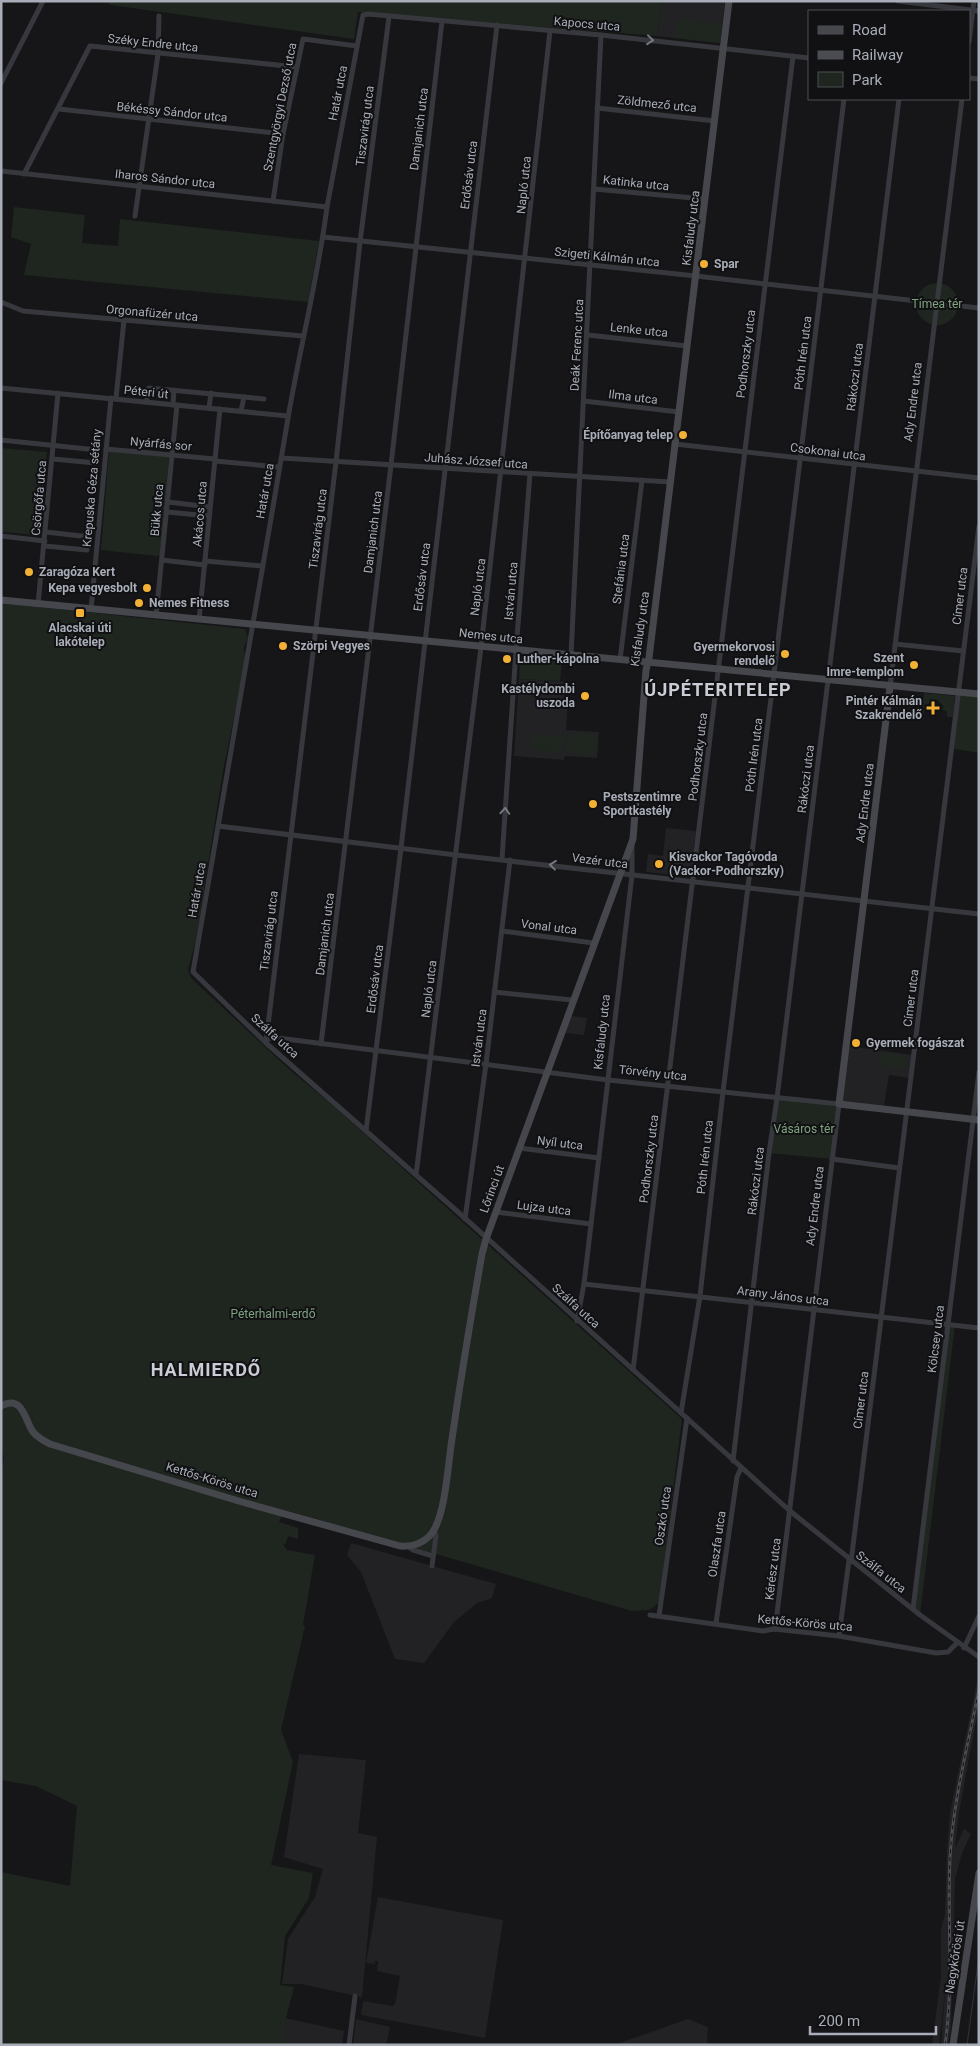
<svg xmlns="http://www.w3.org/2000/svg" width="980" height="2046" font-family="Roboto,sans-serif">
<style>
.built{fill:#222225}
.green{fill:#1e261f}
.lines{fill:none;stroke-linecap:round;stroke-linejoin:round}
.stream{stroke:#2c353c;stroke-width:1}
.street{stroke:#37383d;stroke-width:5}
.secondary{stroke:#45474d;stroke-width:7}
.rail-casing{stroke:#4a4c52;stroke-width:3}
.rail{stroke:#111113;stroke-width:1;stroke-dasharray:4;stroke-linecap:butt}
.oneway{stroke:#757881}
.poi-dot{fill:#f2b134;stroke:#111113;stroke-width:2}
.labels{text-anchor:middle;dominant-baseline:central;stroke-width:4;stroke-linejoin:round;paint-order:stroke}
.street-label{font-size:12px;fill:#a8adb8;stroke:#111113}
.poi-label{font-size:12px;font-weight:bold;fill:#a8adb8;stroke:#111113;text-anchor:start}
.park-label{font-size:12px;fill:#7fa381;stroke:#111113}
.district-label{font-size:18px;font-weight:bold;letter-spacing:1px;fill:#c9ccd4;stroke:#111113}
</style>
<rect width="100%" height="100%" fill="#161618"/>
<g class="built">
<polygon points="662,1 725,1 720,43 657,36"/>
<polygon points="519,679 569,682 566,730 599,732 597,758 565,756 564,760 514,756"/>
<polygon points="666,828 696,831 690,877 646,872 648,854 663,856"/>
<polygon points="571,1016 587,1018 584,1035 565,1033"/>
<polygon points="849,1046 912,1055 909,1078 889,1075 884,1106 842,1101"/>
<polygon points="351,1543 496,1584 492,1598 477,1603 454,1622 424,1663 395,1659 361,1572 347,1555"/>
<polygon points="979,1672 979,1705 959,1812 955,1848 964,1829 971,1834 962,1853 955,1879 951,2027 948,2045 941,2045 945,1991 939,2045 932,2045 941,1976 941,1929 945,1914 947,1851 950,1813"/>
<polygon points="299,1754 366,1760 358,1833 377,1837 362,1997 301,1984 282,1984 288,1939 315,1897 323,1869 284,1857"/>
<polygon points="378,1897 503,1920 485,2038 361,2015 363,2001 393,2006 395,2004 400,1976 377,1971 378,1961 375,1961 375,1964 366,1963"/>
<polygon points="285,2018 344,2031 342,2045 283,2045"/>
<polygon points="356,2019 390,2027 386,2045 353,2045"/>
<polygon points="688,2019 708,2027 707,2045 614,2045"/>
</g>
<g class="green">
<polygon points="104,1 662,1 657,36 358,12 354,39 111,5"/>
<polygon points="677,19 722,24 720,43 675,38"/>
<polygon points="14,207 85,215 82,243 118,246 120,219 319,241 308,302 24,275 31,244 11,237"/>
<circle cx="937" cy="304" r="21"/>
<polygon points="1,448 47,452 40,535 1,532"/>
<polygon points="109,451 169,457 160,554 157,556 101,550"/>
<polygon points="1,603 245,629 248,638 244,647 245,663 223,771 196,939 188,970 191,978 291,1071 330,1103 682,1419 659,1603 649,1610 632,1611 285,1510 279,1522 298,1528 298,1539 288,1536 285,1545 282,1543 287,1550 315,1555 303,1625 305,1626 281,1730 293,1762 271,1865 313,1873 309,1898 285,1936 280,1985 294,1987 286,2018 283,2045 1,2045 1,1872 70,1886 77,1806 36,1786 1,1780 1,1472 4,1459 1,1445"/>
<polygon points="520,657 562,660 560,681 519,679"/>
<polygon points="924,693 955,696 953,717 947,717 947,711 941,710 944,707 938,700 925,705 924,714 921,714"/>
<polygon points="958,693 979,694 979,753 950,748"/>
<polygon points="568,733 596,734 595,755 566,753"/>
<polygon points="533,734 564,736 563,752 532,750"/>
<polygon points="880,1052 907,1055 905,1069 878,1066"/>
<polygon points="777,1098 839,1104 832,1159 769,1153"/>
<polygon points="948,1325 955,1325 920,1615 913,1609"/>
</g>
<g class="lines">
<polyline class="stream" points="967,2045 979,1956"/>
<g class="street">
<polyline points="898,1 979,11"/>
<polyline points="969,42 974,1"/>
<path d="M 809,58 L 601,35 L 368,14 L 363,15 L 327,207 C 318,278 300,347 288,418 C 257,603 225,788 193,972 L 266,1043 L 458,1212 L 790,1511 L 920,1615 L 979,1657"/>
<polyline points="969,78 979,79"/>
<polyline points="1,83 43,1"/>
<polyline points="597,108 715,121"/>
<polyline points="59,109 283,134"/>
<polyline points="1,171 327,207"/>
<polyline points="24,174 90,46 297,67"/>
<polyline points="594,189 705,199"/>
<polyline points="273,201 283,134 303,39 357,46"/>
<polyline points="135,216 158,54 159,16"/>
<polyline points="323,237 696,276 979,308"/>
<polyline points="1,302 23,311 303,336"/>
<polyline points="588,335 687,346"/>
<polyline points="1,388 288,416"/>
<polyline points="116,398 124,320"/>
<polyline points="584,401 679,412"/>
<polyline points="147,402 147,390 149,388 244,397"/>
<polyline points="173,405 174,390"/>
<polyline points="209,408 211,393"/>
<polyline points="241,411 244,397 264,399"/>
<polyline points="1,440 97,450"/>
<polyline points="675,444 979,478"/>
<polyline points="106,449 215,459"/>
<polyline points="281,458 670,482"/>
<polyline points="53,459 96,463"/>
<polyline points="215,461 279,467"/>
<polyline points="168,502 210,507"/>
<polyline points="167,512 209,516"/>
<polyline points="46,532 90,537"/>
<polyline points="1,536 45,541"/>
<polyline points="45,546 87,550"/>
<polyline points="162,560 205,565"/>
<polyline points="205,561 262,566"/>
<polyline points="38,604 58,393"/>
<polyline points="91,609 111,398"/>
<polyline points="156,616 177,405"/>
<polyline points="199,620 220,409"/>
<polyline points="895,644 963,651"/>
<polyline points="571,655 601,35"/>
<polyline points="620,660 642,480"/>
<polyline points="890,687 962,99"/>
<polyline points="218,826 456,855 979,914"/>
<polyline points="502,859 516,650 530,474"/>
<polyline points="502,931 593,943"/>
<polyline points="494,992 572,1000"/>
<polyline points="266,1039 278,1038 608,1080 839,1104 776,1622 774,1629"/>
<polyline points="266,1042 336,462 360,242 389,17"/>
<polyline points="321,1044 391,465 442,21"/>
<polyline points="366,1131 401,848 497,25"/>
<polyline points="519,1148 599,1158"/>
<polyline points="832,1159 899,1168"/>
<polyline points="416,1175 481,647 550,31"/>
<polyline points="496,1212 591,1224"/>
<polyline points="465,1219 486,1064 510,860"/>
<polyline points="584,1284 979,1328"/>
<polyline points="577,1321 584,1284 632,875 632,845"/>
<polyline points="633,1370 793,56"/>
<polyline points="681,1413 700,1296 723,1092 844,99"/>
<polyline points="733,1461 769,1153 777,1098 899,99"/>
<polyline points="407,1546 413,1550 433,1556"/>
<polyline points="851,1562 979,526"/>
<polyline points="432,1566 436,1536 434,1529"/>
<polyline points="913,1609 979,1072"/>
<polyline points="650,1615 763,1631 774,1629 839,1636 936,1653 948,1652 957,1643"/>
<polyline points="659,1616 687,1418"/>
<polyline points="716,1623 737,1477 741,1468"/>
<polyline points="839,1636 849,1560"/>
<polyline points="964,1648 979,1616"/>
<polyline points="349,2045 355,1996"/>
</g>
<g class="secondary">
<polyline points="1,600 979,694"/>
<polyline points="890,687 839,1104 979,1120"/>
<path d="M 1,1406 C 23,1394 25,1421 33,1432 C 38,1438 44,1441 50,1444 L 242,1502 L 400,1546 C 414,1547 428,1542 435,1528 C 446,1506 448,1464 452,1439 C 461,1377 471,1316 482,1254 L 486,1239 L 633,839 L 646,670 L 649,658 L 729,1"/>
<polyline points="953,2045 979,1873"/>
</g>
<defs>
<path id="rail" d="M 945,2045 C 954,1983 947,1920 950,1858 C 953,1801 968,1745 979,1689"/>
</defs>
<use href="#rail" class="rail-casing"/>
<use href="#rail" class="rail"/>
</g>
<defs><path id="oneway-chevron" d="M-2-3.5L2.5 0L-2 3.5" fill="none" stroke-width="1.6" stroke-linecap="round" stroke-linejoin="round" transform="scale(1.25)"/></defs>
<g class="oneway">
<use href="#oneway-chevron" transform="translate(650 40) rotate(6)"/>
<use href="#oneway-chevron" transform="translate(505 811) rotate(-86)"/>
<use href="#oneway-chevron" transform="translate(553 865) rotate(-173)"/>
</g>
<g class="poi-dot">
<circle cx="704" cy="264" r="5"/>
<circle cx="683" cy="435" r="5"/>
<circle cx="29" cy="572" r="5"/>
<circle cx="147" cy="588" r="5"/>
<circle cx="139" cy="603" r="5"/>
<rect x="75" y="608" width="10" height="10" rx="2.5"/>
<circle cx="283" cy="646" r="5"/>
<circle cx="785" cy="654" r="5"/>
<circle cx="507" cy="659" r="5"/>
<circle cx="914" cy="665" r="5"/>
<circle cx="585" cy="696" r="5"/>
<path d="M930.5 700.5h5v5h5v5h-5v5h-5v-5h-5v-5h5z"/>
<circle cx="593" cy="804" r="5"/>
<circle cx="659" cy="864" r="5"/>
<circle cx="856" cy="1043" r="5"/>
</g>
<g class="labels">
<g class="street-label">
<text transform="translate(587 24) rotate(5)">Kapocs utca</text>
<text transform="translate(153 43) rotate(6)">Széky Endre utca</text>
<text transform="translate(338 93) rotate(-79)">Határ utca</text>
<text transform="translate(657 104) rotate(6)">Zöldmező utca</text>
<text transform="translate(280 107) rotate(-79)">Szentgyörgyi Dezső utca</text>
<text transform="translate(172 112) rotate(6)">Békéssy Sándor utca</text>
<text transform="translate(365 126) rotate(-83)">Tiszavirág utca</text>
<text transform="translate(419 129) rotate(-83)">Damjanich utca</text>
<text transform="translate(469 175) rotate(-83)">Erdősáv utca</text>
<text transform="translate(165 179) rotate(6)">Iharos Sándor utca</text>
<text transform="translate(636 183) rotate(6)">Katinka utca</text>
<text transform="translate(524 185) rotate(-84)">Napló utca</text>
<text transform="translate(691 228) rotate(-83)">Kisfaludy utca</text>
<text transform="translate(607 257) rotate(6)">Szigeti Kálmán utca</text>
<text transform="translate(152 313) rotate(5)">Orgonafüzér utca</text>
<text transform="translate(639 330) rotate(6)">Lenke utca</text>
<text transform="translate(577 345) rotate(-87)">Deák Ferenc utca</text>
<text transform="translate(803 353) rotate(-83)">Póth Irén utca</text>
<text transform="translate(746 354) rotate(-83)">Podhorszky utca</text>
<text transform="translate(855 377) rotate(-83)">Rákóczi utca</text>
<text transform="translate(146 392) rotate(6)">Péteri út</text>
<text transform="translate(633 397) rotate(7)">Ilma utca</text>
<text transform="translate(913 402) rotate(-83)">Ady Endre utca</text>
<text transform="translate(161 444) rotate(5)">Nyárfás sor</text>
<text transform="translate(828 452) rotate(7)">Csokonai utca</text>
<text transform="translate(476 461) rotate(4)">Juhász József utca</text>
<text transform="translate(92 488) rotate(-85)">Krepuska Géza sétány</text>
<text transform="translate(265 491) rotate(-80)">Határ utca</text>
<text transform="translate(39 498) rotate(-85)">Csörgőfa utca</text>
<text transform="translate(157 510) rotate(-85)">Bükk utca</text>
<text transform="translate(200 514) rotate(-85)">Akácos utca</text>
<text transform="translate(318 529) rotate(-83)">Tiszavirág utca</text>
<text transform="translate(373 532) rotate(-83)">Damjanich utca</text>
<text transform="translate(621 569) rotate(-83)">Stefánia utca</text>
<text transform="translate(422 577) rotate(-83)">Erdősáv utca</text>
<text transform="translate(478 587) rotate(-83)">Napló utca</text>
<text transform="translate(511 591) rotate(-85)">István utca</text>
<text transform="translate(960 596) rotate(-83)">Címer utca</text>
<text transform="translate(640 629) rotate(-82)">Kisfaludy utca</text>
<text transform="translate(491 636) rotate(6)">Nemes utca</text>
<text transform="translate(754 755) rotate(-83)">Póth Irén utca</text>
<text transform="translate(698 757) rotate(-83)">Podhorszky utca</text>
<text transform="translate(806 779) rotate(-83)">Rákóczi utca</text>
<text transform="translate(865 803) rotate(-83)">Ady Endre utca</text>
<text transform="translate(600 861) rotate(7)">Vezér utca</text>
<text transform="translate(197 890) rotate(-80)">Határ utca</text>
<text transform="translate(549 927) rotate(7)">Vonal utca</text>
<text transform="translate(269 931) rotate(-83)">Tiszavirág utca</text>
<text transform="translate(325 934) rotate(-83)">Damjanich utca</text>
<text transform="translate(375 979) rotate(-83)">Erdősáv utca</text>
<text transform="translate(429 989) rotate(-83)">Napló utca</text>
<text transform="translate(911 998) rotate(-83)">Címer utca</text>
<text transform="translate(602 1032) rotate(-84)">Kisfaludy utca</text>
<text transform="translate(275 1036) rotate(42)">Szálfa utca</text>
<text transform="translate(479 1038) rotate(-83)">István utca</text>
<text transform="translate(653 1073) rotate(6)">Törvény utca</text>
<text transform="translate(560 1143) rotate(7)">Nyíl utca</text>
<text transform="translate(705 1157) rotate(-84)">Póth Irén utca</text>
<text transform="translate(649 1159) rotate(-83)">Podhorszky utca</text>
<text transform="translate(756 1181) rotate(-83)">Rákóczi utca</text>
<text transform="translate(492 1189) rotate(-70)">Lőrinci út</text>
<text transform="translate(815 1206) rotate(-83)">Ady Endre utca</text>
<text transform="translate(544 1208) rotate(7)">Lujza utca</text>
<text transform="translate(783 1296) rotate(7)">Arany János utca</text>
<text transform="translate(576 1306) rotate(42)">Szálfa utca</text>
<text transform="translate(936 1339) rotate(-83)">Kölcsey utca</text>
<text transform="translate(861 1400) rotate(-83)">Címer utca</text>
<text transform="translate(212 1480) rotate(17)">Kettős-Körös utca</text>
<text transform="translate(663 1516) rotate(-82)">Oszkó utca</text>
<text transform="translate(717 1544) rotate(-82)">Olaszfa utca</text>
<text transform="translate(773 1569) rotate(-83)">Kérész utca</text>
<text transform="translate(881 1572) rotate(38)">Szálfa utca</text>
<text transform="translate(805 1623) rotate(5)">Kettős-Körös utca</text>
<text transform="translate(955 1957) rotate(-81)">Nagykőrösi út</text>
</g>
<g class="poi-label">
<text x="714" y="264">Spar</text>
<text x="673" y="435" text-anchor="end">Építőanyag telep</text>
<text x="39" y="572">Zaragóza Kert</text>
<text x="137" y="588" text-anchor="end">Kepa vegyesbolt</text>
<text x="149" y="603">Nemes Fitness</text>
<text x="80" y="628" text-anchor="middle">Alacskai úti<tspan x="80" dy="14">lakótelep</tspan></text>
<text x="293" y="646">Szörpi Vegyes</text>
<text x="775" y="647" text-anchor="end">Gyermekorvosi<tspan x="775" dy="14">rendelő</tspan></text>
<text x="904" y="658" text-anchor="end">Szent<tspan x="904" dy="14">Imre-templom</tspan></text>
<text x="517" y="659">Luther-kápolna</text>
<text x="575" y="689" text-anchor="end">Kastélydombi<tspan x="575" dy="14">uszoda</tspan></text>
<text x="922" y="701" text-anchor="end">Pintér Kálmán<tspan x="922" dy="14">Szakrendelő</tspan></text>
<text x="603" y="797">Pestszentimre<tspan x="603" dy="14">Sportkastély</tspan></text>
<text x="669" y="857">Kisvackor Tagóvoda<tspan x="669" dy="14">(Vackor-Podhorszky)</tspan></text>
<text x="866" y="1043">Gyermek fogászat</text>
</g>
<g class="park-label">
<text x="937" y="304">Tímea tér</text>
<text x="804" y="1129">Vásáros tér</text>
<text x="273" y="1314">Péterhalmi-erdő</text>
</g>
<g class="district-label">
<text x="718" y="689">ÚJPÉTERITELEP</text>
<text x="206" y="1369">HALMIERDŐ</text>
</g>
</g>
<rect width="980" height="2046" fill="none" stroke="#a8adb8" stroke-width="5"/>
<rect x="808" y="10" width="162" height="90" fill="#111113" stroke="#4d4f55"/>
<rect x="818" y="26" width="25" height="8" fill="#45474d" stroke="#4d4f55"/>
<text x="852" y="35" font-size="15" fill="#a8adb8">Road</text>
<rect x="818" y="51" width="25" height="8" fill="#4a4c52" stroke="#4d4f55"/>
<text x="852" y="60" font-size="15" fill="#a8adb8">Railway</text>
<rect x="818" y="72" width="25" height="15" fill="#1e261f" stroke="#4d4f55"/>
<text x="852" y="85" font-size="15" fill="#a8adb8">Park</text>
<path d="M810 2026v8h126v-8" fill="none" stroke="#a8adb8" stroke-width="2.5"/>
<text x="818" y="2026" font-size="15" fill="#a8adb8" stroke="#111113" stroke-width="4" paint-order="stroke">200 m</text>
</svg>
